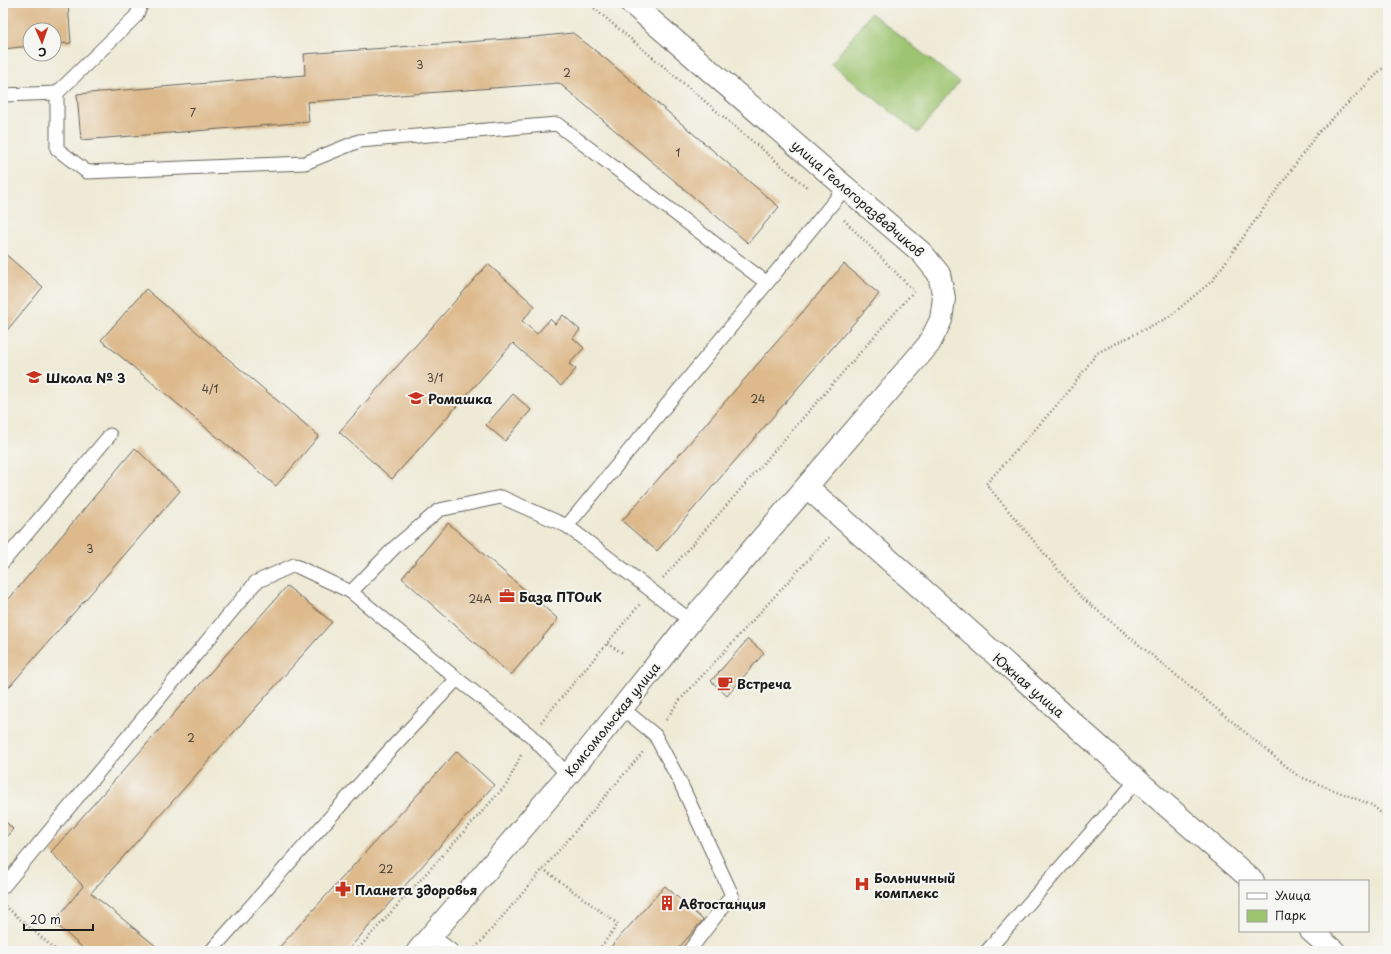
<svg xmlns="http://www.w3.org/2000/svg" width="1391" height="954" font-family="'Playpen Sans',sans-serif">
<style>
.green{fill:#9dc46f;stroke:#5c7046}
.building{fill:#ddb98b}
.lines{fill:none;stroke-linecap:round;stroke-linejoin:round}
.service-casing{stroke:#66645d;stroke-width:15}
.minor-casing{stroke:#66645d;stroke-width:24}
.tertiary-casing{stroke:#66645d;stroke-width:24}
.path{stroke:#66645d;stroke-width:2.5;stroke-dasharray:1 3;stroke-linecap:butt}
.service{stroke:#fff;stroke-width:13}
.minor{stroke:#fff;stroke-width:22}
.tertiary{stroke:#fff;stroke-width:22}
.labels{text-anchor:middle;dominant-baseline:central;stroke-width:4;stroke-linejoin:round;paint-order:stroke}
.number-label{font-size:11px;fill:#4c4338}
.street-label{font-size:13px;fill:#1c1c1c;stroke:#f6f6f2}
.poi-label{font-size:13px;font-weight:bold;fill:#1c1c1c;stroke:#f6f6f2;text-anchor:start}
</style>
<rect width="100%" height="100%" fill="#f6f6f2"/>
<filter id="ink" filterUnits="userSpaceOnUse"><feTurbulence type="fractalNoise" baseFrequency=".025" numOctaves="2"/><feDisplacementMap in="SourceGraphic" scale="8" xChannelSelector="R" yChannelSelector="G"/><feConvolveMatrix kernelMatrix="1 2 1 2 8 2 1 2 1" color-interpolation-filters="sRGB"/></filter>
<filter id="wash" filterUnits="userSpaceOnUse"><feTurbulence type="fractalNoise" baseFrequency=".012" numOctaves="4" result="noise"/><feDisplacementMap in="SourceGraphic" scale="16" xChannelSelector="R" yChannelSelector="G"/><feGaussianBlur stdDeviation="0.9" result="paint"/><feColorMatrix in="noise" values="0 0 0 0 0 0 0 0 0 0 0 0 0 0 0 0 0 1.4 0 .05"/><feComposite in="paint" operator="in"/></filter>
<g filter="url(#wash)">
<rect width="100%" height="100%" fill="#eeead6"/>
<polygon class="green" points="871,13 959,82 918,133 831,64"/>
<g id="blocks">
<g class="building">
<polygon points="3,3 68,3 71,43 54,44 54,30 30,30 30,46 3,49"/>
<polygon points="573,33 607,60 779,207 748,243 559,83 307,102 309,122 81,140 77,94 305,75 304,54 534,37"/>
<polygon points="3,252 43,287 3,335"/>
<polygon points="488,264 535,306 522,321 537,334 550,319 555,324 563,315 580,330 573,338 584,348 569,364 576,369 561,386 513,343 392,479 339,432"/>
<polygon points="844,264 879,294 657,551 622,521"/>
<polygon points="146,289 319,436 276,486 101,340"/>
<polygon points="513,394 531,410 505,441 486,425"/>
<polygon points="135,448 180,491 3,694 3,606"/>
<polygon points="448,523 558,619 511,675 402,578"/>
<polygon points="287,586 332,622 91,893 162,951 86,951 54,922 83,886 51,852"/>
<polygon points="748,639 764,653 727,696 711,681"/>
<polygon points="457,751 494,785 347,951 276,951"/>
<polygon points="3,819 13,829 3,841"/>
<polygon points="665,886 703,920 676,951 607,951"/>
</g>
</g>
</g>
<g filter="url(#ink)">
<use href="#blocks" fill-opacity="0" stroke="#66645d" stroke-width="1"/>
<g class="lines">
<defs>
<g id="service">
<polyline points="142,3 136,16 57,93 57,149 87,172 305,163 359,141 557,124 767,283 567,526 691,621"/>
<polyline points="3,95 57,93"/>
<polyline points="767,283 846,187"/>
<polyline points="567,526 501,497 439,510 395,547 351,592 457,679 530,735 568,775"/>
<polyline points="3,562 110,435"/>
<polyline points="622,708 655,735 680,782 732,895 689,951"/>
<polyline points="3,887 256,582 294,565 351,592"/>
<polyline points="431,935 452,951"/>
<polyline points="211,951 389,751 457,679"/>
<polyline points="987,951 1137,780"/>
</g>
<g id="minor">
<polyline points="807,487 1137,780 1253,881"/>
<polyline points="1311,931 1334,951"/>
</g>
<polyline id="tertiary" points="418,951 568,775 622,708 691,621 929,344 941,320 944,298 939,274 922,253 631,3"/>
</defs>
<use href="#service" class="service-casing"/>
<use href="#minor" class="minor-casing"/>
<use href="#tertiary" class="tertiary-casing"/>
<g class="path">
<polyline points="588,3 808,188"/>
<polyline points="1388,63 1317,134 1212,281 1169,317 1097,353 1065,396 986,484 1080,596 1298,776 1372,805 1388,819"/>
<polyline points="663,578 914,291 843,219"/>
<polyline points="607,644 623,653"/>
<polyline points="666,720 679,701 830,536"/>
<polyline points="541,722 640,604"/>
<polyline points="543,869 618,924 598,951"/>
<polyline points="5,906 57,951"/>
<polyline points="356,951 507,784 522,753"/>
<polyline points="473,951 643,752"/>
</g>
<use href="#service" class="service"/>
<use href="#minor" class="minor"/>
<use href="#tertiary" class="tertiary"/>
</g>
</g>
<defs>
<symbol id="school-bare" viewBox="-9 -9 18 18"><path d="M0-5L7-2L0 1L-7-2ZM-4 1L0 2.5L4 1V4Q0 6-4 4Z" fill="#c8321e" stroke="#f6f6f2" stroke-width="2.5" paint-order="stroke"/></symbol>
<symbol id="office-bare" viewBox="-9 -9 18 18"><path d="M-6-3h4V-5.5h4V-3h4V5H-6ZM-1-4.5V-3h2v-1.5ZM-6 0V1H6V0Z" fill="#c8321e" stroke="#f6f6f2" stroke-width="2.5" paint-order="stroke"/></symbol>
<symbol id="cafe-bare" viewBox="-9 -9 18 18"><path d="M-5.5-4.5H6V0H3Q3 3.5 0 3.5H-2.5Q-5.5 3.5-5.5 0ZM3-3.2v2h1.7v-2ZM-6 4.5H4V6H-6Z" fill="#c8321e" stroke="#f6f6f2" stroke-width="2.5" paint-order="stroke"/></symbol>
<symbol id="hospital-bare" viewBox="-9 -9 18 18"><path d="M-5-5h3v3.5h4V-5h3V5h-3V1.5h-4V5h-3Z" fill="#c8321e" stroke="#f6f6f2" stroke-width="2.5" paint-order="stroke"/></symbol>
<symbol id="pharmacy-bare" viewBox="-9 -9 18 18"><path d="M-2-6h4v4h4v4h-4v4h-4v-4h-4v-4h4Z" fill="#c8321e" stroke="#f6f6f2" stroke-width="2.5" paint-order="stroke"/></symbol>
<symbol id="building-bare" viewBox="-9 -9 18 18"><path d="M-4-6H4V6H1V3H-1V6H-4ZM-2.5-4.3h1.7v1.8h-1.7ZM.8-4.3h1.7v1.8H.8ZM-2.5-1h1.7V.8h-1.7ZM.8-1h1.7V.8H.8Z" fill="#c8321e" stroke="#f6f6f2" stroke-width="2.5" paint-order="stroke"/></symbol>
</defs>
<g fill-rule="evenodd">
<use href="#school-bare" x="23" y="366" width="22" height="22"/>
<use href="#school-bare" x="405" y="387" width="22" height="22"/>
<use href="#office-bare" x="496" y="585" width="22" height="22"/>
<use href="#cafe-bare" x="714" y="672" width="22" height="22"/>
<use href="#hospital-bare" x="851" y="873" width="22" height="22"/>
<use href="#pharmacy-bare" x="332" y="878" width="22" height="22"/>
<use href="#building-bare" x="656" y="892" width="22" height="22"/>
</g>
<g class="labels">
<g class="number-label">
<text x="420" y="64">3</text>
<text x="567" y="72">2</text>
<text x="193" y="112">7</text>
<text x="678" y="152">1</text>
<text x="435" y="377">3/1</text>
<text x="210" y="388">4/1</text>
<text x="758" y="398">24</text>
<text x="90" y="548">3</text>
<text x="480" y="598">24А</text>
<text x="191" y="737">2</text>
<text x="386" y="868">22</text>
</g>
<g class="street-label">
<text transform="translate(858 198) rotate(41)">улица Геологоразведчиков</text>
<text transform="translate(1029 685) rotate(41)">Южная улица</text>
<text transform="translate(612 719) rotate(-51)">Комсомольская улица</text>
</g>
<g class="poi-label">
<text x="46" y="377">Школа № 3</text>
<text x="428" y="398">Ромашка</text>
<text x="519" y="596">База ПТОиК</text>
<text x="737" y="683">Встреча</text>
<text x="874" y="877">Больничный<tspan x="874" dy="15">комплекс</tspan></text>
<text x="355" y="889">Планета здоровья</text>
<text x="679" y="903">Автостанция</text>
</g>
</g>
<rect width="1391" height="954" fill="none" stroke="#f6f6f2" stroke-width="16"/>
<rect x="1239" y="880" width="130" height="52" fill="#f6f6f2" stroke="#9f9f9c"/>
<rect x="1247" y="893" width="20" height="6" fill="#ffffff" stroke="#9f9f9c"/>
<text x="1275" y="900" font-size="12" fill="#1c1c1c">Улица</text>
<rect x="1247" y="910" width="20" height="12" fill="#9dc46f" stroke="#9f9f9c"/>
<text x="1275" y="920" font-size="12" fill="#1c1c1c">Парк</text>
<g transform="translate(42 42) rotate(178)"><circle r="19" fill="#f6f6f2" stroke="#9f9f9c"/>
<path d="M0-3L7 15L0 10L-7 15Z" fill="#c8321e"/>
<text y="-6" font-size="11" font-weight="bold" text-anchor="middle" fill="#1c1c1c">С</text>
</g>
<path d="M24 924v6h69v-6" fill="none" stroke="#1c1c1c" stroke-width="2"/>
<text x="30" y="924" font-size="12" fill="#1c1c1c" stroke="#f6f6f2" stroke-width="3" paint-order="stroke">20 m</text>
</svg>
